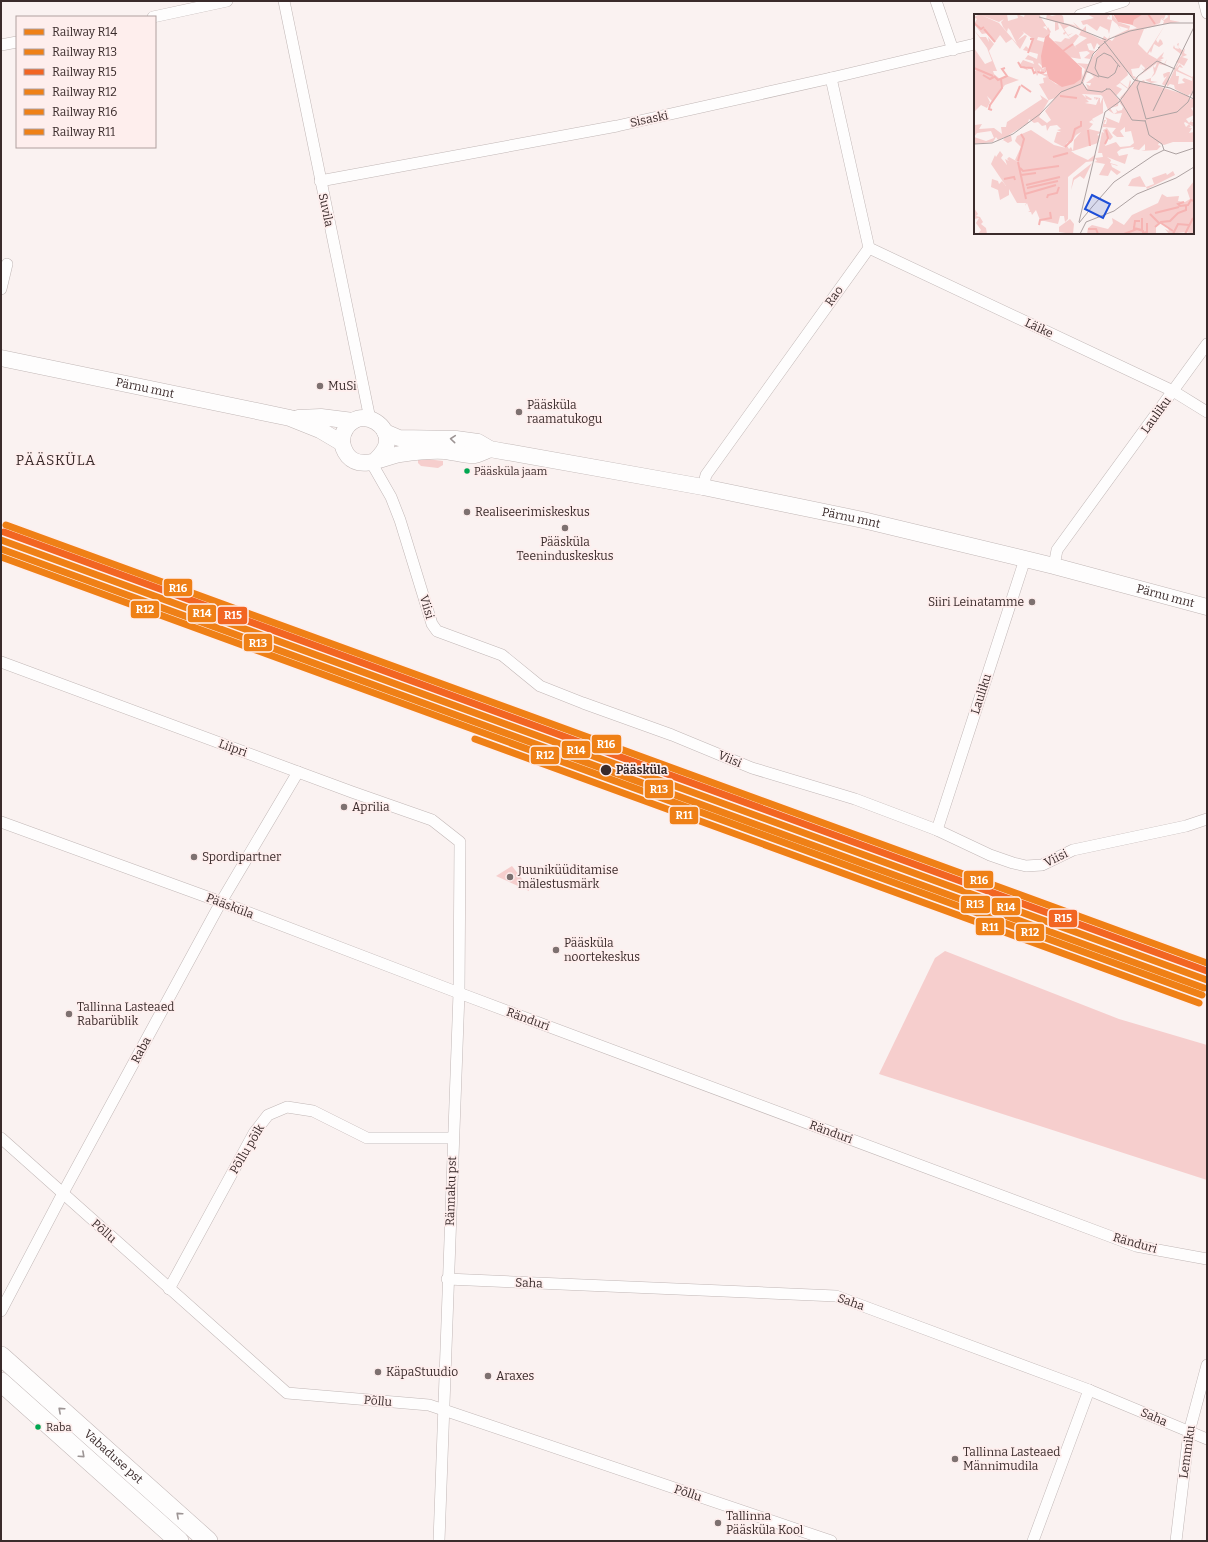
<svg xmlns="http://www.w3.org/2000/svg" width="1208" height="1542" font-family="Bitter,serif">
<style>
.green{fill:#f6cecd}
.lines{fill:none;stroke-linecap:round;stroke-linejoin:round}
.minor-casing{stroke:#c1b7b6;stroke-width:12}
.secondary-casing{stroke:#c1b7b6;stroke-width:17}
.trunk-casing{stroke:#c1b7b6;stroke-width:20}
.minor{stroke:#fefdfd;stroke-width:11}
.secondary{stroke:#fefdfd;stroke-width:16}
.trunk{stroke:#fefdfd;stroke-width:19}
.rail-1-casing{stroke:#feeeed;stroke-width:10}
.rail-2-casing{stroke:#feeeed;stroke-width:10}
.rail-3-casing{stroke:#feeeed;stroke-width:10}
.rail-4-casing{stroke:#feeeed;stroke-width:10}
.rail-5-casing{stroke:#feeeed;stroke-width:10}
.rail-6-casing{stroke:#feeeed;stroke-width:10}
.rail-1{stroke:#ef8016;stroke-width:7}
.rail-2{stroke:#ef8016;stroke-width:7}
.rail-3{stroke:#f26522;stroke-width:7}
.rail-4{stroke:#ef8016;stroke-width:7}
.rail-5{stroke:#ef8016;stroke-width:7}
.rail-6{stroke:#ef8016;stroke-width:7}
.oneway{stroke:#9c9494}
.poi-dot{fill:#7d7170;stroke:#feeeed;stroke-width:1.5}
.bus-dot{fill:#00a651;stroke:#feeeed;stroke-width:1.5}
.stop-dot{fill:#3a2b2b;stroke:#feeeed;stroke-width:1.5}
.labels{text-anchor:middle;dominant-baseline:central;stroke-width:3.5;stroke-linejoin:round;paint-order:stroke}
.bus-label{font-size:11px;fill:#3a2b2b;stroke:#feeeed;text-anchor:start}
.street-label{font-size:12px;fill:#3a2b2b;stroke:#feeeed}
.poi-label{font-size:12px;fill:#3a2b2b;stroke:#feeeed;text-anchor:start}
.stop-label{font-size:12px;font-weight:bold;fill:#3a2b2b;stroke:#feeeed;text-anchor:start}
.quarter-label{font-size:14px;letter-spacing:1px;fill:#3a2b2b;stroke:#feeeed}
.inset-river{fill:none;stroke:#f6b4b3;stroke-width:2}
.inset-road{fill:none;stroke:#ada2a2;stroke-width:1}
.view{fill:#1d4ed8;fill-opacity:0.15;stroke:#1d4ed8;stroke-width:2}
.inset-edge{fill:none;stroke:#3a2b2b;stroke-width:2}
.line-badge{stroke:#feeeed;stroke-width:1.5}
.badge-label{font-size:11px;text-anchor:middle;font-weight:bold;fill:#fff}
</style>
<rect width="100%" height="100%" fill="#faf2f1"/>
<g class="green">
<polygon points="418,458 443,461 443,465 438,468 421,466 418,463"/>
<polygon points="512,866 529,888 529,891 496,876"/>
<polygon points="945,951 1119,1019 1207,1045 1207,1180 879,1074 935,958"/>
</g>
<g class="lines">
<defs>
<g id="minor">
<polyline points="284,1 370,419"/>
<polyline points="936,1 953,50"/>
<polyline points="1204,1 1207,13"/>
<polyline points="1080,15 1124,1"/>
<polyline points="153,17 227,1"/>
<polyline points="1,45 17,42"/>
<polyline points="320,181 617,126 831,78 975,44"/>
<polyline points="869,248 1173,391 1207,412"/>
<polyline points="1,289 7,264"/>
<polyline points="371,462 391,497 400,520 432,624 437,631 502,655 540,686 583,703 672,735 752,768 855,799 937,830 990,855 1013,863 1026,866 1042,865 1073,850 1186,826 1207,819"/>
<polyline points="703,487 706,475 869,248 831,78"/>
<polyline points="1054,566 1057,550 1207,344"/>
<polyline points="1,662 352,792 432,820 460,842 459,993 439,1541"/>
<polyline points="1,822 221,902 459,993 1136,1246 1207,1259"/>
<polyline points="937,830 1025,559"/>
<polyline points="1,1138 287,1393 429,1405 831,1541"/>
<polyline points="447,1279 836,1296 1089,1390 1207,1439"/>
<polyline points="169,1289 254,1133 268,1115 287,1107 313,1111 367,1138 453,1138"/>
<polyline points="1,1311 63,1193 221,902 298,772"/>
<polyline points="1033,1541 1089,1390"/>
<polyline points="1176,1541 1189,1432 1207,1365"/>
</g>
<g id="secondary">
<path id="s1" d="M 1,358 L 290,418 L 320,430 L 342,443"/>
<polyline points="298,418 321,417 353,421"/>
<path id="s2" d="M 385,432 L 399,438 L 456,439 L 478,442 L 490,449 L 703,487 L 863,520 L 1054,566 L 1207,607"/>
<path d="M 376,460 C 381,455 386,450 387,442 C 388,425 367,412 353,421 C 347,425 343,432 342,439 C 342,445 344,451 348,456 C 361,471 384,457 400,454 C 414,452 431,450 445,451 C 455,452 466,456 475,455 C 480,454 485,451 490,449"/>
</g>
<g id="trunk">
<path id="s3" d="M 1,1356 L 208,1541"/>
<polyline points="1,1382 179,1541"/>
</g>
</defs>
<use href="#minor" class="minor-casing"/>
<use href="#secondary" class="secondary-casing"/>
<use href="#trunk" class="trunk-casing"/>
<use href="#minor" class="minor"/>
<use href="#secondary" class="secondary"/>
<use href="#trunk" class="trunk"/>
<defs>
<polyline id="rail-1" points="1,540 1207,980"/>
<polyline id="rail-2" points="1,549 1204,988"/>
<polyline id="rail-3" points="4,532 1207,971"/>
<polyline id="rail-4" points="1,557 1202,995"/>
<polyline id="rail-5" points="6,525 1207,963"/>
<polyline id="rail-6" points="475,739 1199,1003"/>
</defs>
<use href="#rail-1" class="rail-1-casing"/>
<use href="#rail-2" class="rail-2-casing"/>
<use href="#rail-3" class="rail-3-casing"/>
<use href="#rail-4" class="rail-4-casing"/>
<use href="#rail-5" class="rail-5-casing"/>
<use href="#rail-6" class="rail-6-casing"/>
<use href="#rail-1" class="rail-1"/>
<use href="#rail-2" class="rail-2"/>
<use href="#rail-3" class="rail-3"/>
<use href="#rail-4" class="rail-4"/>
<use href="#rail-5" class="rail-5"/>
<use href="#rail-6" class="rail-6"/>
</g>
<defs><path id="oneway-chevron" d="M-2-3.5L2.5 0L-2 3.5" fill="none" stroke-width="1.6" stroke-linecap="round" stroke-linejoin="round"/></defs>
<g class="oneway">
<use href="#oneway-chevron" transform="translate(453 439) rotate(-175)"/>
<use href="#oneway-chevron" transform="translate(61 1410) rotate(-138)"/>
<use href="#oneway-chevron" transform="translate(82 1455) rotate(42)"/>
<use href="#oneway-chevron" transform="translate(179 1515) rotate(-138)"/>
</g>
<g class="poi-dot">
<circle cx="320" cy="386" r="4"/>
<circle cx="519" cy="412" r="4"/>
<circle cx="467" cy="512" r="4"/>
<circle cx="565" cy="528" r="4"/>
<circle cx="1032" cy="602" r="4"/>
<circle cx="344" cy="807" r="4"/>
<circle cx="194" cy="857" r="4"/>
<circle cx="510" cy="877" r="4"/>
<circle cx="556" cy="950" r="4"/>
<circle cx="69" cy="1014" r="4"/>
<circle cx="378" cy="1372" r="4"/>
<circle cx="488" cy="1376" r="4"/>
<circle cx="955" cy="1459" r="4"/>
<circle cx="718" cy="1523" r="4"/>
</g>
<g class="bus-dot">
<circle cx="467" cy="471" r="3.5"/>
<circle cx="38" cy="1427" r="3.5"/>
</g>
<circle class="stop-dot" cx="606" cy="770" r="6"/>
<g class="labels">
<g class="bus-label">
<text x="474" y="471">Pääsküla jaam</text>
<text x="46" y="1427">Raba</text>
</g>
<g class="street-label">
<text transform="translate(649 119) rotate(-12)">Sisaski</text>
<text transform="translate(326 210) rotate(78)">Suvila</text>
<text transform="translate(834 296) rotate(-54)">Rao</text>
<text transform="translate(1039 328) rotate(25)">Läike</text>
<text stroke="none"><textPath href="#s1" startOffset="147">Pärnu mnt</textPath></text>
<text transform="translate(1156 415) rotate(-54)">Lauliku</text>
<text stroke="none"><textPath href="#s2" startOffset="476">Pärnu mnt</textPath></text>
<text stroke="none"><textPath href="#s2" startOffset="800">Pärnu mnt</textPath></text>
<text transform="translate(427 607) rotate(74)">Viisi</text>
<text transform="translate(981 694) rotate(-72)">Lauliku</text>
<text transform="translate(233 748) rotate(20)">Liipri</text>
<text transform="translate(730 759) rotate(23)">Viisi</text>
<text transform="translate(1056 858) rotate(-26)">Viisi</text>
<text transform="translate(230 906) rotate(21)">Pääsküla</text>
<text transform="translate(528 1019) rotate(20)">Ränduri</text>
<text transform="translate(141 1050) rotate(-62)">Raba</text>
<text transform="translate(831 1132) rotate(20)">Ränduri</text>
<text transform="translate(247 1149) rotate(-59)">Põllu põik</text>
<text transform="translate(451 1191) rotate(-88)">Rännaku pst</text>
<text transform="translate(104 1231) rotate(42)">Põllu</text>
<text transform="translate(1135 1243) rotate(16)">Ränduri</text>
<text transform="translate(529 1283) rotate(2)">Saha</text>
<text transform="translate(851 1302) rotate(19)">Saha</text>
<text transform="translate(378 1401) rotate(5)">Põllu</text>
<text transform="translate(1154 1417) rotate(23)">Saha</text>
<text transform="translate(1187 1452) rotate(-82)">Lemmiku</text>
<text stroke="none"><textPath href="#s3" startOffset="151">Vabaduse pst</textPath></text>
<text transform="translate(688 1493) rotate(19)">Põllu</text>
</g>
<g class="poi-label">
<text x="328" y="386">MuSi</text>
<text x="527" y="405">Pääsküla<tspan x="527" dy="14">raamatukogu</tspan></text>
<text x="475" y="512">Realiseerimiskeskus</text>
<text x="565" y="542" text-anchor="middle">Pääsküla<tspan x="565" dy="14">Teeninduskeskus</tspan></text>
<text x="1024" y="602" text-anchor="end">Siiri Leinatamme</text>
<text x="352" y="807">Aprilia</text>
<text x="202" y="857">Spordipartner</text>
<text x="518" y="870">Juuniküüditamise<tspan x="518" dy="14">mälestusmärk</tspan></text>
<text x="564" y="943">Pääsküla<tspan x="564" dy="14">noortekeskus</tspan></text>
<text x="77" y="1007">Tallinna Lasteaed<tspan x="77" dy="14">Rabarüblik</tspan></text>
<text x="386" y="1372">KäpaStuudio</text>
<text x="496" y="1376">Araxes</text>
<text x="963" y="1452">Tallinna Lasteaed<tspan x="963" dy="14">Männimudila</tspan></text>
<text x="726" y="1516">Tallinna<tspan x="726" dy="14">Pääsküla Kool</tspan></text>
</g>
<g class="stop-label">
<text x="616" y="770">Pääsküla</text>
</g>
<g class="quarter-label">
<text x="56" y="460">PÄÄSKÜLA</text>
</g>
</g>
<g transform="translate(974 14)">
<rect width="220" height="220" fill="#faf2f1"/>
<path d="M 0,0 L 33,0 L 34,7 L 44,4 L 43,0 L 50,3 L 51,0 L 65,0 L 72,12 L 69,13 L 73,16 L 74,13 L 77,18 L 70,24 L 64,23 L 63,26 L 70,28 L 68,52 L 65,49 L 64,50 L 69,55 L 73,51 L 70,60 L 74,60 L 75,65 L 82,70 L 89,72 L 106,65 L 107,56 L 109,63 L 111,55 L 103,49 L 114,50 L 126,32 L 123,29 L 120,36 L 117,29 L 113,30 L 115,36 L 121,37 L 116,45 L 110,44 L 116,39 L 113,37 L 105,38 L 107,45 L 94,43 L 80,27 L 87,28 L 91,24 L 96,25 L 92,19 L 90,21 L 89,19 L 91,18 L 86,10 L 84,9 L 85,15 L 81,17 L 81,8 L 72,5 L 73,0 L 78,2 L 86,0 L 89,2 L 90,9 L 100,11 L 104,15 L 99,8 L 108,16 L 112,12 L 112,18 L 128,26 L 130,22 L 134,25 L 136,21 L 135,25 L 138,27 L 142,22 L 136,24 L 155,15 L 145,12 L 147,16 L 143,10 L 139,14 L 143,10 L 138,6 L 135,20 L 134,16 L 126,12 L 123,17 L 113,10 L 109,11 L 107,7 L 120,4 L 113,0 L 135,0 L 136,4 L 134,2 L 133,5 L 138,6 L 138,0 L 144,8 L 156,12 L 155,16 L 163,14 L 153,8 L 159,11 L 160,6 L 168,0 L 192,0 L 190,5 L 187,4 L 190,6 L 194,3 L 193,0 L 196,0 L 196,6 L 206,8 L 189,10 L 190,7 L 187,5 L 186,9 L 181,11 L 188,10 L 170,15 L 164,30 L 173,39 L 191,11 L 182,26 L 184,29 L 186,25 L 188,27 L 189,30 L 185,33 L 180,30 L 177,39 L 176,37 L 174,40 L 183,45 L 190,38 L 188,43 L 190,44 L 186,46 L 189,47 L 186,47 L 190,50 L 193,45 L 191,50 L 194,52 L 185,50 L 181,60 L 177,64 L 177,67 L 184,68 L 177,69 L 171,66 L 177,64 L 180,59 L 179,52 L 181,54 L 183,49 L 164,63 L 172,56 L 170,57 L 167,53 L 170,56 L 171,54 L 167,50 L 165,54 L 157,55 L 159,62 L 162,63 L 160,65 L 153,57 L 154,61 L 146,68 L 154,74 L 156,66 L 157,68 L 156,71 L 157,72 L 163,63 L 165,68 L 170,66 L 171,68 L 206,79 L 216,83 L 215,86 L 219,84 L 218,79 L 216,83 L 216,80 L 214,82 L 201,75 L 200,71 L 196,70 L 193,73 L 193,70 L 191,72 L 188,70 L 193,62 L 190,64 L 189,60 L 194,58 L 196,58 L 195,67 L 203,50 L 204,49 L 202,48 L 208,41 L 199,34 L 200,31 L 201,34 L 205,35 L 203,30 L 205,29 L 204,33 L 209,37 L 211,34 L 210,39 L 213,41 L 208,43 L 214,45 L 210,52 L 205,49 L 202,55 L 206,50 L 209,54 L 208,57 L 209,54 L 205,53 L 204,56 L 218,63 L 220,61 L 220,71 L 217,70 L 220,71 L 220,93 L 217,94 L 219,97 L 220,95 L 220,101 L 212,105 L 215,109 L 220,104 L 217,108 L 220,108 L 220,113 L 211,108 L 210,109 L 212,113 L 215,110 L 217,113 L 214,114 L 218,114 L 215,119 L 220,118 L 220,128 L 199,128 L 190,131 L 185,129 L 184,131 L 187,132 L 183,136 L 167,137 L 171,136 L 171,130 L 165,136 L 159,135 L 160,133 L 147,135 L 143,138 L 145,142 L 154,140 L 151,150 L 133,143 L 137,146 L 136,149 L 143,151 L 144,152 L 137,150 L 138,153 L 147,158 L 143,161 L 137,156 L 134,162 L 125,161 L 131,150 L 120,148 L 123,147 L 121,144 L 129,143 L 128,139 L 124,139 L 128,118 L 130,119 L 129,116 L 133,114 L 139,123 L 136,126 L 133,124 L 131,132 L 142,128 L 146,133 L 156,132 L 160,129 L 157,117 L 151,118 L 151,113 L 146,117 L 150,123 L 143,123 L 138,119 L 142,114 L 129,113 L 128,115 L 130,106 L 132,106 L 130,110 L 132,110 L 133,106 L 131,103 L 145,109 L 148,99 L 140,100 L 134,96 L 129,84 L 129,99 L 118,105 L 120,108 L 118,106 L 115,108 L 119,110 L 115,115 L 127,118 L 123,121 L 126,122 L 124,129 L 99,137 L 100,126 L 107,118 L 102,121 L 97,129 L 94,128 L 92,130 L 95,135 L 97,133 L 99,137 L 97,137 L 101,140 L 114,146 L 122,140 L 120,147 L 112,148 L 94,163 L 94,205 L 91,208 L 90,202 L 86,202 L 84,210 L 66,206 L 62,196 L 58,201 L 57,198 L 54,198 L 56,197 L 53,189 L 51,192 L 52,189 L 43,189 L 35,175 L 35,181 L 26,186 L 24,176 L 17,173 L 18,165 L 24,167 L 25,170 L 28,167 L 32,172 L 17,150 L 21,141 L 22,143 L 26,137 L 29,141 L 27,144 L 33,151 L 31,145 L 35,147 L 33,145 L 35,143 L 44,148 L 41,146 L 47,133 L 41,127 L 43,122 L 57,116 L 80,131 L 92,134 L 80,128 L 83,118 L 87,118 L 83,116 L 87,115 L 83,111 L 76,112 L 73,117 L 72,111 L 68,112 L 64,108 L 60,109 L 55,105 L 54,109 L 32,123 L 37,121 L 38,127 L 34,129 L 29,126 L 28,128 L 31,123 L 24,126 L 22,123 L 19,128 L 0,130 L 1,111 L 8,110 L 5,115 L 20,114 L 28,120 L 27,113 L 32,113 L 33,108 L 68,85 L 66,81 L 75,87 L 65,70 L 70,69 L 69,64 L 73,63 L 67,60 L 67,55 L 63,62 L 60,54 L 50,52 L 53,54 L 53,55 L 56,54 L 53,56 L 45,52 L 49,46 L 60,50 L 59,47 L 51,45 L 54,41 L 63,45 L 64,40 L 49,36 L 52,32 L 55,35 L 59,25 L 48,17 L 50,19 L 44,26 L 51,21 L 53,22 L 46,35 L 38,25 L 32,29 L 26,21 L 21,28 L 14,19 L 8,20 L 0,10 L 3,5 L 0,3 L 4,1 ZM 7,1 L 25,8 L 30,5 L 27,8 L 29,13 L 33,18 L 34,14 L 36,16 L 43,30 L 25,9 ZM 95,12 L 100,13 L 107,17 L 105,21 L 113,24 L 101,32 L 103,35 L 99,30 L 105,22 L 102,20 L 96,24 L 94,22 L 99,19 L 94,21 L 90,15 ZM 112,57 L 121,61 L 116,59 L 120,63 L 112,69 L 117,69 L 116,72 L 112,70 L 114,75 L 109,70 L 113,59 L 116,59 ZM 202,57 L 218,64 L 218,67 L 210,64 L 208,66 L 211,69 L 204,70 L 205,62 L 202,62 ZM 146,69 L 154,75 L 145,85 L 149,84 L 145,88 L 149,93 L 148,96 L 144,97 L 142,95 L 143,98 L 140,100 L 136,94 L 144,92 L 145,86 L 142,82 L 148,75 L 142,72 ZM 108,80 L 127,81 L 129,83 L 126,90 L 126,84 L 120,83 L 120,86 L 121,83 L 122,86 L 125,84 L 122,91 L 111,89 L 115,88 L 112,85 L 116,86 L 117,86 L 118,85 L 111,81 L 112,84 ZM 81,84 L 71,97 L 77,106 L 73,109 L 65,103 L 75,86 ZM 17,117 L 20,124 L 12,127 L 0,123 L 3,119 ZM 0,16 L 6,23 L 12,23 L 15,28 L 14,23 L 20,30 L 15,37 L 23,57 L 19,57 L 20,60 L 26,65 L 34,62 L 45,66 L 31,71 L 18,87 L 13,82 L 16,88 L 13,94 L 7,91 L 0,98 L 0,58 L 2,56 L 0,55 L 0,34 L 11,50 L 18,47 L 13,34 ZM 118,149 L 110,165 L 106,162 L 100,166 L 97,176 L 99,164 ZM 199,157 L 201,161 L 173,175 L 172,173 L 180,170 L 178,164 L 192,159 L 193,161 ZM 166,162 L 172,173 L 154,172 L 158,165 ZM 220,167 L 220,220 L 212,218 L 195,220 L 191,215 L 195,217 L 194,214 L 187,208 L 182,213 L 182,220 L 113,220 L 114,214 L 118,211 L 134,215 L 139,209 L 138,204 L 150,211 L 158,201 L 184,189 L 188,180 L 193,183 L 205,182 L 204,187 L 211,188 L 216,185 L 213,176 ZM 0,194 L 4,200 L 2,202 L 6,203 L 9,208 L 7,210 L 12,214 L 13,220 L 4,220 L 7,216 L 2,209 L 5,204 L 0,205 ZM 96,205 L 100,210 L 99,220 L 85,218 L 85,213 Z" fill="#f6cecd" fill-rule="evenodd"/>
<path d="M 139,0 L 169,0 L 160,6 L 159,11 L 144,8 ZM 67,4 L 74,15 L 76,19 L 75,23 L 108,54 L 107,65 L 100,70 L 88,73 L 75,65 L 72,56 L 72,58 L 70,59 L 67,60 L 64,59 L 63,57 L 71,58 L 72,53 L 68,54 L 67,42 L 71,23 L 76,19 Z" fill="#f6b4b3"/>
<path class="inset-river" d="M 174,0 L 181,10M 0,9 L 7,15 L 10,13M 10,15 L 21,28M 89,37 L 99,30M 54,39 L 59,25 L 56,25M 44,48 L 47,53 L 58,54 L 60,59 L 62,58M 0,54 L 19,62M 9,61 L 16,65 L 20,63M 20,62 L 24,66 L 33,62 L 28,55 L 31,54M 47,71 L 57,78M 86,82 L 103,84M 41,84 L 46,72M 18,96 L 15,95 L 16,91 L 28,74 L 27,65M 114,116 L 116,132M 131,130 L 134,124 L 132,116M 91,133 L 98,126 L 101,115 L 107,112 L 107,107M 79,143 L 94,139M 44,147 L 50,125 L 47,120M 44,148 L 52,185M 46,154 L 49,157 L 85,152M 47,161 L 62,159M 30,165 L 40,163 L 41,166M 52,171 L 86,163M 53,174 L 84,167M 51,180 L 82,171M 73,184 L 74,181 L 83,179 L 85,173M 210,188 L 204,190 L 206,192 L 214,191 L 217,186 L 220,187M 181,199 L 205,193M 176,200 L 185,209M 187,209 L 199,217M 65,211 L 66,206 L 77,204 L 76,198M 181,213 L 187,208 L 196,207 L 204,199 L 212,196 L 212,192M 160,214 L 161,207 L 166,207M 114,215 L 122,215 L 124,220M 160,217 L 160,214 L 168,216 L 168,204M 169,219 L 173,218 L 173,209M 150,220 L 163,215 L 169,217 L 169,220M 199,220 L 204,210 L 215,211M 211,220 L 219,204"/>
<path class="inset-road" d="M 65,3 L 95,11 L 132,26M 130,27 L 160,66 L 196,74 L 220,85M 124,34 L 135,25 L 156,17 L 196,9 L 220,9M 144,51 L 141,59 L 134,64 L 125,62 L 121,54 L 123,44 L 130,39 L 137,42 L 146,53M 112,57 L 125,63M 164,62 L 183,47 L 201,55M 166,67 L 163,73 L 172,105M 108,68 L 113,76 L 128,78 L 133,75M 132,75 L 136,75 L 146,86 L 158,106 L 171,107M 179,97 L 220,13M 172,105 L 203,98 L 214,88 L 220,75M 171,106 L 175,121 L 188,130 L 190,136M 0,130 L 18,129 L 39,120 L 66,100 L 87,78 L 107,70 L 119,40 L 126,33M 118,193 L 140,168 L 180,141 L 190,136 L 202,140 L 220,134M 105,208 L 131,98 L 145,88 L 164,62M 105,209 L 118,193M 106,220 L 112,208 L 140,197 L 163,180 L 202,164 L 220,153"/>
<path class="view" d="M 118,181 L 136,190 L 129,204 L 111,195 Z"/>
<rect width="220" height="220" class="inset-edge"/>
</g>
<g class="line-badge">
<rect x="163" y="578" width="30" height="19" rx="4" fill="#ef8016"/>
<rect x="130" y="600" width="30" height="19" rx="4" fill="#ef8016"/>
<rect x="187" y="604" width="30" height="19" rx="4" fill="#ef8016"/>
<rect x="217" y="606" width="31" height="19" rx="4" fill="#f26522"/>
<rect x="243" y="633" width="30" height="19" rx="4" fill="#ef8016"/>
<rect x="591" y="734" width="31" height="20" rx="4" fill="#ef8016"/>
<rect x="561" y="740" width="30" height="19" rx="4" fill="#ef8016"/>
<rect x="530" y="746" width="30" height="19" rx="4" fill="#ef8016"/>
<rect x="644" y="779" width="30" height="20" rx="4" fill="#ef8016"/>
<rect x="669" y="806" width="30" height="19" rx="4" fill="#ef8016"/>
<rect x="963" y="870" width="31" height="19" rx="4" fill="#ef8016"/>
<rect x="960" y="895" width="31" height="19" rx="4" fill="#ef8016"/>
<rect x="991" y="897" width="30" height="19" rx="4" fill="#ef8016"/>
<rect x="1048" y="909" width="30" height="19" rx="4" fill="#f26522"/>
<rect x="975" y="917" width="30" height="19" rx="4" fill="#ef8016"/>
<rect x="1015" y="923" width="30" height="19" rx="4" fill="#ef8016"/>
</g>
<g class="badge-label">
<text x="178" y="592">R16</text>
<text x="145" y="613">R12</text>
<text x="202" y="617">R14</text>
<text x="233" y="619">R15</text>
<text x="258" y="647">R13</text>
<text x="606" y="748">R16</text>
<text x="576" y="754">R14</text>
<text x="545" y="759">R12</text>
<text x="659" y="793">R13</text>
<text x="684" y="819">R11</text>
<text x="979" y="884">R16</text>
<text x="975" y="908">R13</text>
<text x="1006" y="911">R14</text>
<text x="1063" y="922">R15</text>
<text x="990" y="931">R11</text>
<text x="1030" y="936">R12</text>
</g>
<rect width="1208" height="1542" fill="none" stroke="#3a2b2b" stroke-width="4"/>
<rect x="16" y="16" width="140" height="132" fill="#feeeed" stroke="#b0a09f"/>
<rect x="24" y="29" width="20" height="6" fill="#ef8016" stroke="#b0a09f"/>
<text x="52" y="36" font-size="12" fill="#3a2b2b">Railway R14</text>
<rect x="24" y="49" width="20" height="6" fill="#ef8016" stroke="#b0a09f"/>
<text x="52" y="56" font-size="12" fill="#3a2b2b">Railway R13</text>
<rect x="24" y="69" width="20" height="6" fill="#f26522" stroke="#b0a09f"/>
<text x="52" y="76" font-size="12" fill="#3a2b2b">Railway R15</text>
<rect x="24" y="89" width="20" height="6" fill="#ef8016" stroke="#b0a09f"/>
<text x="52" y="96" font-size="12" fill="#3a2b2b">Railway R12</text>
<rect x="24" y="109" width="20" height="6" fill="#ef8016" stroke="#b0a09f"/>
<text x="52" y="116" font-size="12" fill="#3a2b2b">Railway R16</text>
<rect x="24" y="129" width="20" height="6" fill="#ef8016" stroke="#b0a09f"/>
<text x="52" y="136" font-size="12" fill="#3a2b2b">Railway R11</text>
</svg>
